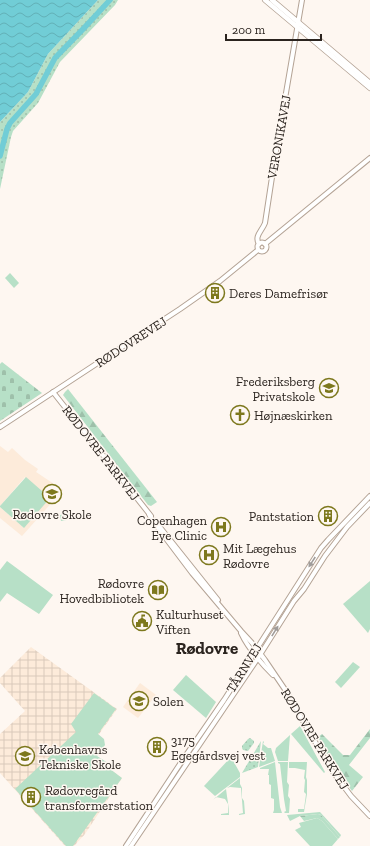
<svg xmlns="http://www.w3.org/2000/svg" width="370" height="846" font-family="'Zilla Slab',serif">
<style>
.built{fill:#fdebda}
.industrial{fill:url(#industrial-grid)}
.green{fill:#b7e0c7}
.forest{fill:url(#forest-firs)}
.cemetery{fill:url(#cemetery-stones)}
.park{fill:url(#park-dots)}
.water{fill:url(#water-waves)}
.lines{fill:none;stroke-linecap:round;stroke-linejoin:round}
.river{stroke:#71cdd6;stroke-width:5.5}
.tertiary-casing{stroke:#b4a395;stroke-width:6}
.secondary-casing{stroke:#b4a395;stroke-width:6}
.tertiary{stroke:#fff;stroke-width:4}
.secondary{stroke:#fff;stroke-width:4.5}
.oneway{fill:#a09c9a}
.labels{text-anchor:middle;dominant-baseline:central;stroke-width:3;stroke-linejoin:round;paint-order:stroke}
.street-label{font-size:13px;fill:#2b241f;stroke:#fef7f1}
.poi-label{font-size:13px;fill:#2b241f;stroke:#fef7f1;text-anchor:start}
.district-label{font-size:17px;font-weight:bold;fill:#2b241f;stroke:#fef7f1}
</style>
<defs>
<pattern id="industrial-grid" width="8" height="8" patternUnits="userSpaceOnUse"><rect width="8" height="8" fill="#fdebda"/><path d="M0 4h8M4 0v8" fill="none" stroke="#d9c9bb"/></pattern>
<pattern id="forest-firs" width="22" height="20" patternUnits="userSpaceOnUse"><rect width="22" height="20" fill="#b7e0c7"/><path d="M5 1l3.5 6h-7zM16 11l3.5 6h-7z" fill="#9ec0aa"/></pattern>
<pattern id="cemetery-stones" width="16" height="16" patternUnits="userSpaceOnUse"><rect width="16" height="16" fill="#b7e0c7"/><path d="M2 7V4a2 2 0 0 1 4 0v3zM10 15v-3a2 2 0 0 1 4 0v3z" fill="#9ec0aa"/></pattern>
<pattern id="park-dots" width="8" height="8" patternUnits="userSpaceOnUse"><rect width="8" height="8" fill="#b7e0c7"/><path d="M2 2h.1M6 6h.1" fill="none" stroke="#9ec0aa" stroke-width="1.8" stroke-linecap="round"/></pattern>
<pattern id="water-waves" width="16" height="10" patternUnits="userSpaceOnUse"><rect width="16" height="10" fill="#71cdd6"/><path d="M0 5q4-4 8 0t8 0" fill="none" stroke="#62b0b7"/></pattern>
</defs>
<rect width="100%" height="100%" fill="#fef7f1"/>
<g class="built">
<polygon points="0,446 8,452 12,448 25,460 38,469 36,472 63,490 22,536 0,518 0,507 24,528 25,477 0,506"/>
<polygon points="140,683 156,695 138,718 123,707"/>
</g>
<polygon class="industrial" points="31,647 117,709 97,737 94,758 122,778 85,834 74,846 65,846 0,773 0,734 25,711 0,683 0,678"/>
<g class="green">
<polygon points="10,273 19,283 14,288 5,278"/>
<polygon points="26,477 50,498 24,528 0,507 0,506"/>
<polygon points="7,561 53,595 39,614 7,593 0,602 0,570"/>
<polygon points="370,581 370,629 368,633 343,604"/>
<polygon points="353,662 360,667 341,688 335,682"/>
<polygon points="186,675 216,702 206,718 173,690"/>
<polygon points="94,693 116,709 98,734 104,739 105,745 97,756 108,763 106,766 122,778 73,846 66,846 15,789 76,732 71,724"/>
<polygon points="300,726 325,772 324,773 291,734"/>
<polygon points="290,735 288,761 278,761 275,752 276,748"/>
<polygon points="263,741 264,742 263,744 268,748 271,748 275,761 259,767"/>
<polygon points="231,757 240,773 240,777 215,796 204,786"/>
<polygon points="275,762 280,807 282,813 273,813 274,810 274,799 271,798 271,785 269,784 269,775 268,775 269,769 260,769 260,768"/>
<polygon points="278,762 288,762 287,782 289,785 288,796 290,799 289,813 285,813 284,812 286,811 284,799 280,764 278,763"/>
<polygon points="289,762 307,762 306,777 307,780 307,794 304,812 298,812 298,809 304,809 306,794 304,792 305,780 304,778 305,770 295,768 289,768"/>
<polygon points="240,778 240,784 242,788 242,798 244,801 245,814 239,815 239,814 243,813 241,788 230,787 227,788"/>
<path d="M 226,789 C 227,798 229,806 229,815 L 221,815 L 221,814 L 228,813 L 228,804 L 225,799 L 216,797 L 213,800 Z"/>
<polygon points="320,812 341,835 340,837 321,815 318,814 300,816 290,821 287,815"/>
<polygon points="317,818 322,821 338,839 332,846 310,846 295,830 301,827 299,823"/>
</g>
<g class="forest">
<polygon points="68,389 157,502 151,506 148,505 63,395 65,392"/>
<polygon points="370,729 370,738 349,765 363,777 352,791 332,764 318,737 322,734 343,755 350,755"/>
<polygon points="318,814 321,815 340,837 338,839 322,821 317,818 304,821 300,816"/>
</g>
<polygon class="cemetery" points="2,362 42,393 0,421 0,364"/>
<g class="park">
<polygon points="98,0 118,0 115,5 60,62 38,103 13,131 11,137 0,189 0,122 28,92 48,54"/>
<polygon points="70,513 72,519 61,521 60,515"/>
<polygon points="250,738 254,741 254,743 248,751 243,750 242,748 242,746 248,739"/>
<polygon points="261,741 258,767 242,773"/>
</g>
<polygon class="water" points="0,0 98,0 48,54 28,92 0,122 0,123"/>
<g class="lines">
<polyline class="river" points="0,156 7,129 10,123 36,94 55,58 85,27 110,0"/>
<defs>
<g id="tertiary">
<circle cx="262" cy="247" r="4.5"/>
<path d="M 259,244 C 254,236 262,231 265,223 L 276,151 L 302,0"/>
<polyline points="265,244 370,158"/>
<polyline points="53,392 151,516"/>
<polyline points="0,427 180,309 220,281 258,250"/>
<polyline points="149,514 152,520 192,573 241,631 253,644 265,660 286,691 330,768 351,796 370,816"/>
<polyline points="155,521 218,600"/>
<path d="M 241,633 C 248,648 261,663 273,675"/>
<polyline points="126,846 182,761 224,700 321,548 328,540 370,496"/>
<polyline points="131,846 258,658 294,601 304,589 325,556 347,527 370,503"/>
</g>
<g id="secondary">
<polyline points="265,0 370,88"/>
<polyline points="272,0 370,83"/>
</g>
</defs>
<use href="#tertiary" class="tertiary-casing"/>
<use href="#secondary" class="secondary-casing"/>
<use href="#tertiary" class="tertiary"/>
<use href="#secondary" class="secondary"/>
</g>
<defs><path id="oneway-solid" d="M-6-.8H1V-3.2L6.5 0L1 3.2V.8H-6Z"/></defs>
<g class="oneway">
<use href="#oneway-solid" transform="translate(312 562) rotate(123)"/>
<use href="#oneway-solid" transform="translate(275 631) rotate(-58)"/>
</g>
<defs>
<symbol id="building-ring" viewBox="-11 -11 22 22"><circle r="9.5" fill="#fef7f1" stroke="#7d781d" stroke-width="1.5"/><path d="M-4-6H4V6H1V3H-1V6H-4ZM-2.5-4.3h1.7v1.8h-1.7ZM.8-4.3h1.7v1.8H.8ZM-2.5-1h1.7V.8h-1.7ZM.8-1h1.7V.8H.8Z" fill="#7d781d"/></symbol>
<symbol id="school-ring" viewBox="-11 -11 22 22"><circle r="9.5" fill="#fef7f1" stroke="#7d781d" stroke-width="1.5"/><path d="M0-5L7-2L0 1L-7-2ZM-4 1L0 2.5L4 1V4Q0 6-4 4Z" fill="#7d781d"/></symbol>
<symbol id="church-ring" viewBox="-11 -11 22 22"><circle r="9.5" fill="#fef7f1" stroke="#7d781d" stroke-width="1.5"/><path d="M-1.2-6h2.4v3.5h3.3v2.4h-3.3V6h-2.4V-.1h-3.3v-2.4h3.3Z" fill="#7d781d"/></symbol>
<symbol id="hospital-ring" viewBox="-11 -11 22 22"><circle r="9.5" fill="#fef7f1" stroke="#7d781d" stroke-width="1.5"/><path d="M-5-5h3v3.5h4V-5h3V5h-3V1.5h-4V5h-3Z" fill="#7d781d"/></symbol>
<symbol id="library-ring" viewBox="-11 -11 22 22"><circle r="9.5" fill="#fef7f1" stroke="#7d781d" stroke-width="1.5"/><path d="M-6-4Q-3-5.5-.7-3.5V5Q-3 3-6 4ZM6-4Q3-5.5 .7-3.5V5Q3 3 6 4Z" fill="#7d781d"/></symbol>
<symbol id="civic-ring" viewBox="-11 -11 22 22"><circle r="9.5" fill="#fef7f1" stroke="#7d781d" stroke-width="1.5"/><path d="M-.6-6.5H3V-4.5H.6V-3L4-1V1h2V6H-6V1h2V-1L-.6-3ZM-1.2 2.5V6h2.4V2.5Z" fill="#7d781d"/></symbol>
<symbol id="university-ring" viewBox="-11 -11 22 22"><circle r="9.5" fill="#fef7f1" stroke="#7d781d" stroke-width="1.5"/><path d="M0-5L7-2L0 1L-7-2ZM-4 1L0 2.5L4 1V4Q0 6-4 4Z" fill="#7d781d"/></symbol>
</defs>
<g fill-rule="evenodd">
<use href="#building-ring" x="204" y="282" width="22" height="22"/>
<use href="#school-ring" x="318" y="377" width="22" height="22"/>
<use href="#church-ring" x="229" y="404" width="22" height="22"/>
<use href="#school-ring" x="41" y="483" width="22" height="22"/>
<use href="#building-ring" x="317" y="505" width="22" height="22"/>
<use href="#hospital-ring" x="210" y="516" width="22" height="22"/>
<use href="#hospital-ring" x="198" y="544" width="22" height="22"/>
<use href="#library-ring" x="147" y="579" width="22" height="22"/>
<use href="#civic-ring" x="131" y="610" width="22" height="22"/>
<use href="#school-ring" x="128" y="690" width="22" height="22"/>
<use href="#building-ring" x="146" y="736" width="22" height="22"/>
<use href="#university-ring" x="14" y="745" width="22" height="22"/>
<use href="#building-ring" x="20" y="786" width="22" height="22"/>
</g>
<g class="labels">
<g class="street-label">
<text transform="translate(279 137) rotate(-80)">VERONIKAVEJ</text>
<text transform="translate(131 342) rotate(-33)">RØDOVREVEJ</text>
<text transform="translate(101 453) rotate(52)">RØDOVRE PARKVEJ</text>
<text transform="translate(244 668) rotate(-58)">TÅRNVEJ</text>
<text transform="translate(315 739) rotate(58)">RØDOVRE PARKVEJ</text>
</g>
<g class="poi-label">
<text x="229" y="293">Deres Damefrisør</text>
<text x="315" y="381" text-anchor="end">Frederiksberg<tspan x="315" dy="15">Privatskole</tspan></text>
<text x="254" y="415">Højnæskirken</text>
<text x="52" y="514" text-anchor="middle">Rødovre Skole</text>
<text x="314" y="516" text-anchor="end">Pantstation</text>
<text x="207" y="520" text-anchor="end">Copenhagen<tspan x="207" dy="15">Eye Clinic</tspan></text>
<text x="223" y="548">Mit Lægehus<tspan x="223" dy="15">Rødovre</tspan></text>
<text x="144" y="583" text-anchor="end">Rødovre<tspan x="144" dy="15">Hovedbibliotek</tspan></text>
<text x="156" y="614">Kulturhuset<tspan x="156" dy="15">Viften</tspan></text>
<text x="153" y="701">Solen</text>
<text x="171" y="740">3175<tspan x="171" dy="15">Egegårdsvej vest</tspan></text>
<text x="39" y="749">Københavns<tspan x="39" dy="15">Tekniske Skole</tspan></text>
<text x="45" y="790">Rødovregård<tspan x="45" dy="15">transformerstation</tspan></text>
</g>
<g class="district-label">
<text x="207" y="648">Rødovre</text>
</g>
</g>
<path d="M226 34v6h95v-6" fill="none" stroke="#2b241f" stroke-width="2"/>
<text x="232" y="34" font-size="12" fill="#2b241f" stroke="#fef7f1" stroke-width="3" paint-order="stroke">200 m</text>
</svg>
